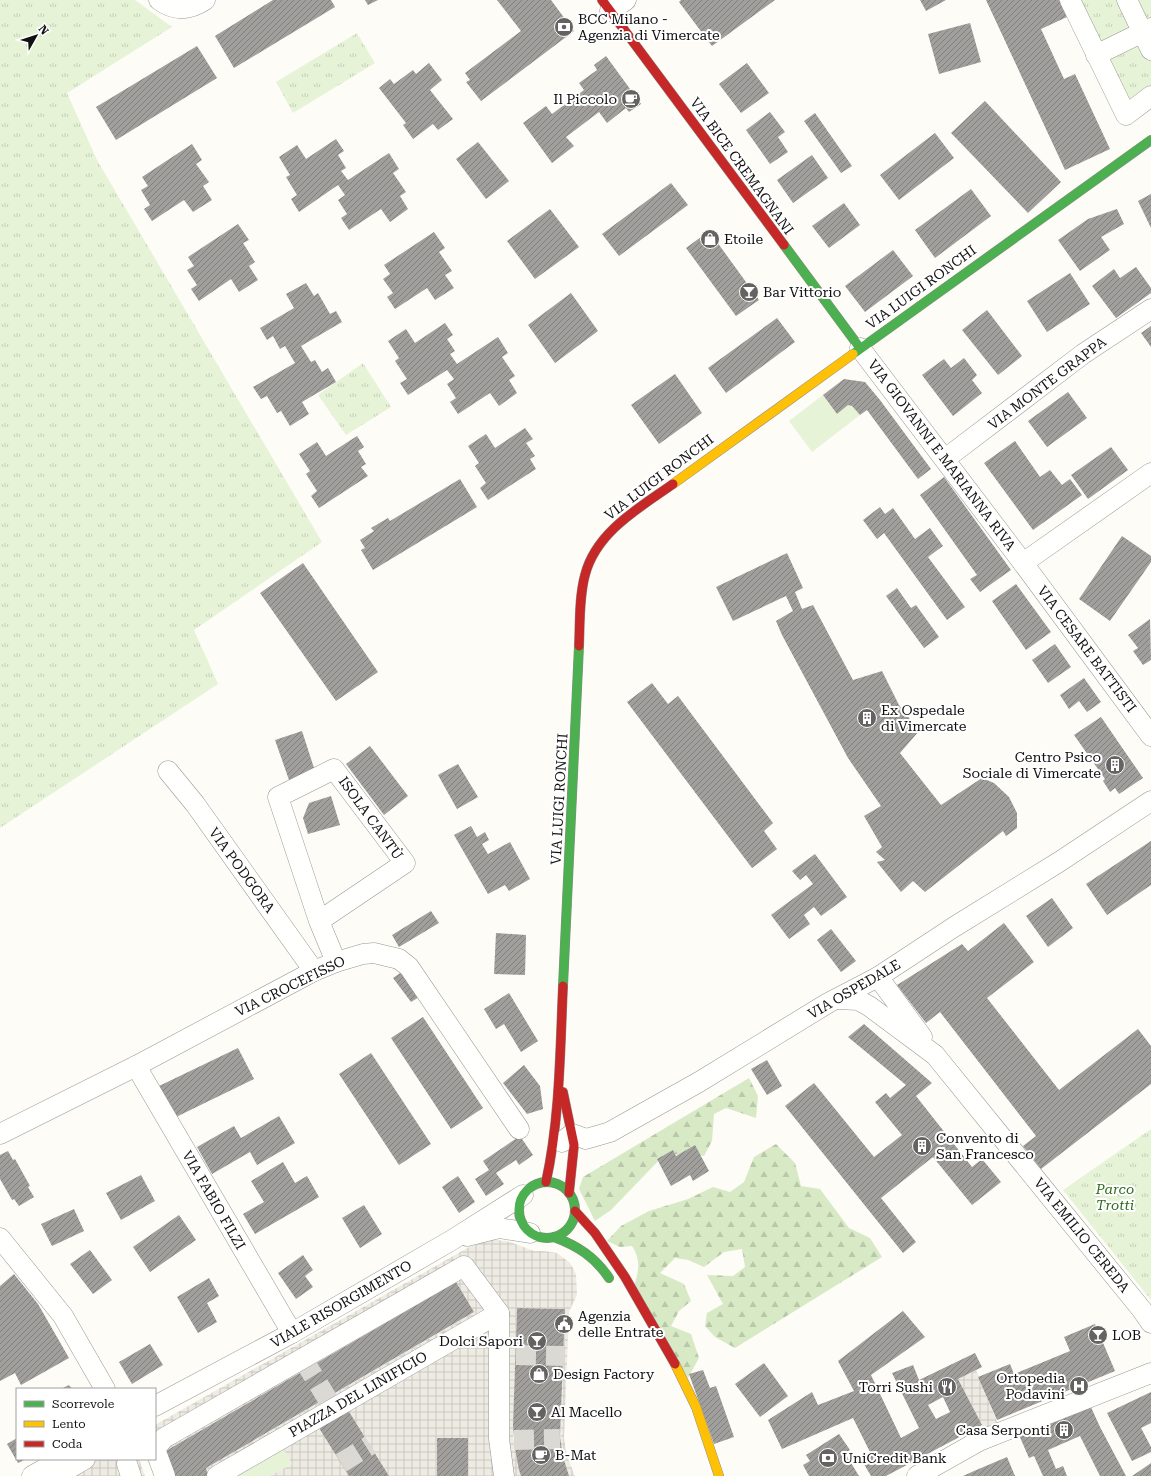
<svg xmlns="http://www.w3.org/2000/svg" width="1151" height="1476" font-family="'Roboto Serif',serif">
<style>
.grass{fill:url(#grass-tufts)}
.forest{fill:url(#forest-firs)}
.garden{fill:#e7f3d7}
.plaza{fill:url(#plaza-grid)}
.building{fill:url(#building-hatch);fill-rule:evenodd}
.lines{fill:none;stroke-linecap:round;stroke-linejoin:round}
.street-tunnel{stroke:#dad9d4;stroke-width:20;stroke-dasharray:20 10;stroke-linecap:butt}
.street-casing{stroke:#979795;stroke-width:21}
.fast-casing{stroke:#8e8d8b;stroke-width:10}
.slow-casing{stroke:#8e8d8b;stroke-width:10}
.jam-casing{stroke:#8e8d8b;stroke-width:10}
.street{stroke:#fffffe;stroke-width:20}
.fast{stroke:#4caf50;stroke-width:9}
.slow{stroke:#ffc107;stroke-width:9}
.jam{stroke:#c62828;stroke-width:9}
.labels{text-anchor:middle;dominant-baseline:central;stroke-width:4;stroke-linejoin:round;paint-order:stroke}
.poi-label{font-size:14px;fill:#111;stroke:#fff;text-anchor:start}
.street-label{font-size:14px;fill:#111;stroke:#fff}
.park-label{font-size:14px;font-style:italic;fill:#2f6b1f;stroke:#fff}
</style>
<defs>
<pattern id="grass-tufts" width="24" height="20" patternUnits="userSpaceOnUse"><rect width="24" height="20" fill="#e7f3d7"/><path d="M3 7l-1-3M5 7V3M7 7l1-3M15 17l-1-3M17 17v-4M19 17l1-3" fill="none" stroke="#c5cfb8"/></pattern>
<pattern id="forest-firs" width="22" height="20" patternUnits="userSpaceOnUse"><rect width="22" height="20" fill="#d8eac5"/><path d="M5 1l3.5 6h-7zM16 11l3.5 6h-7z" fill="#b8c8a8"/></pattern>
<pattern id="plaza-grid" width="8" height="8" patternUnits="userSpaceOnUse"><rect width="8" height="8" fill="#edebe2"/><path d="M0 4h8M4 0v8" fill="none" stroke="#cac8c1"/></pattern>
<pattern id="building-hatch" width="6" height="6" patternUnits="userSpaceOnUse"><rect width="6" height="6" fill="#a19f9c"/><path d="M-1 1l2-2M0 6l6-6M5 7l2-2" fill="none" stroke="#82807e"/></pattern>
</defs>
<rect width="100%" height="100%" fill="#fdfcf7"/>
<g class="grass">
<polygon points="0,0 135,0 172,27 67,93 97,160 322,542 194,630 218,684 0,828"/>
<polygon points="1072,0 1151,0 1151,96 1126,115"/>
<polygon points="357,33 375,63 293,113 276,82"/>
<polygon points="363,363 391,407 346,435 318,395"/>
<polygon points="1151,1129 1151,1300 1063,1190"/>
</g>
<g class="forest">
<polygon points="749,1078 758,1096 756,1118 726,1108 714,1114 712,1141 704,1156 682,1154 664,1155 611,1210 595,1221 579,1189 583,1177"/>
<path d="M 776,1144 L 795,1163 L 801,1186 L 820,1189 L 849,1228 L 870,1238 L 882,1257 L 735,1348 L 715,1337 L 705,1326 L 707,1313 L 723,1304 L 707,1275 L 733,1276 L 745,1267 L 742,1249 L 724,1252 L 704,1267 L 688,1260 L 675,1258 L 660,1273 L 684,1284 L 691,1301 L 679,1311 L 671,1326 L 691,1334 L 699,1358 L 688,1378 L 634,1286 C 639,1271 641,1260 632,1246 L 620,1247 L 607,1241 L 621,1226 L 649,1211 L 688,1199 L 713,1187 L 730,1192 L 744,1182 L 754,1157 Z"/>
</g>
<g class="garden">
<polygon points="823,395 837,414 848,405 852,406 860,415 812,452 789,421"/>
<polygon points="281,1445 292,1464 270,1476 230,1476"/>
</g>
<g class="plaza">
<polygon points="492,1239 510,1242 534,1251 544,1251 557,1253 570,1263 576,1274 577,1295 569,1312 564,1439 567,1456 575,1476 569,1476 567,1472 560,1443 565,1309 517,1308 513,1435 516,1455 521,1476 462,1476 437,1438 437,1475 443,1476 389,1476 348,1410 349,1476 270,1476 292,1464 281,1445 208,1476 206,1468 473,1313 456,1282 164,1452 155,1459 155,1425 469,1247"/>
<polygon points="976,1370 1001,1432 988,1437 958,1379"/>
<polygon points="96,1459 139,1459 145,1476 67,1476"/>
</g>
<g class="building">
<polygon points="273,0 331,0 335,7 234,68 215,36"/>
<polygon points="365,0 378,0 368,5"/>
<polygon points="497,0 551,0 574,31 481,101 466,82 470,80 465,73 521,31"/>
<polygon points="681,0 775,0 712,46 679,2"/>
<polygon points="920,0 946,0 926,11"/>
<polygon points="986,0 1059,0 1067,17 1041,29 1064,79 1075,74 1110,149 1065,170"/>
<polygon points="970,23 981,62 939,74 928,34"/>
<polygon points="197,46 217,78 116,140 96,107"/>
<polygon points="606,56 641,104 629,112 626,108 607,123 599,112 566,137 574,146 552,163 523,123 546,106 552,114 584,90 579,83 597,70 594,65"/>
<polygon points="429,63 442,80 430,90 453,119 438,130 433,124 413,139 403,125 406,123 379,88 390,79 394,84 413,70 416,74"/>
<polygon points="747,63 769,93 741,113 719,84"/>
<polygon points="985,101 1061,182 1028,213 951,133"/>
<polygon points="770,112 785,132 778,137 788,152 770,164 746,130"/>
<polygon points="815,113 852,166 841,173 804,121"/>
<polygon points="935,133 954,158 899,200 880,175"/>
<polygon points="336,139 344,151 338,155 346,168 341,171 348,180 389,153 399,169 393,173 406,192 400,196 408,209 390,222 381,209 349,230 341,218 347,214 338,200 345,195 338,185 299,212 291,199 297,195 286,177 290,175 279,157 297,145 306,159"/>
<polygon points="478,142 509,181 486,199 456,159"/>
<polygon points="192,144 202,160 196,164 209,182 203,186 212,200 193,212 184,200 152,221 144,209 150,205 141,190 148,186 142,177"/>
<polygon points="812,155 828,178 793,203 777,180"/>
<polygon points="671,183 688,205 619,256 602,234"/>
<polygon points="971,189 991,216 935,258 915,230"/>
<polygon points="1151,194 1151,228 1138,201"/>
<polygon points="844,203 860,225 829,248 812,226"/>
<polygon points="550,209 579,247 535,279 507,241"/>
<polygon points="1117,209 1124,224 1101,237 1110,250 1080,271 1058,240 1088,219"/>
<polygon points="238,224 249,240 243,243 255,262 249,266 258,280 239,292 231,279 199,301 191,289 197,285 187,270 194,266 188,257"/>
<polygon points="709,231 759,300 736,316 686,248"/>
<polygon points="434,232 445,248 439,252 452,271 445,275 454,288 435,300 427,288 395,309 387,297 393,293 383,279 390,274 384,265"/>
<polygon points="893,250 913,276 865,312 845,286"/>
<polygon points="1136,267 1151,288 1151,293 1116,318 1092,286 1114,269 1120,278"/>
<polygon points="1070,273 1090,304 1047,332 1027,301"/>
<polygon points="306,283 314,296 318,293 330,314 336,311 342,322 301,346 311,362 315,360 322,372 328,368 336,382 302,402 309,414 290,426 281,411 277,413 267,396 261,399 253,387 295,363 285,346 280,349 273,336 267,340 260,328 294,308 286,294"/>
<polygon points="571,293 598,331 555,363 528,325"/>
<polygon points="987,310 1022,356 998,375 962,330"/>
<polygon points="777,318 795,342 726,393 708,368"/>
<polygon points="445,323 453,335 447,339 455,351 450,354 457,364 498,337 508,353 502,357 515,376 509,380 517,393 499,406 490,393 458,414 450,402 456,398 447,384 454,379 447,370 408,395 400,383 407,379 395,361 399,358 388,341 406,329 415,343"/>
<polygon points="1151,326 1151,347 1141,333"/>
<polygon points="964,358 977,375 972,380 982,393 953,416 922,375 944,359 951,368"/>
<polygon points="675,374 702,413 659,444 631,405"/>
<polygon points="844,379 865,382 880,400 931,469 918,479 867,410 860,415 852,406 848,405 837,414 823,395"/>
<polygon points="1068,392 1087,418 1047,447 1028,421"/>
<polygon points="525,428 533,439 526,443 535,456 530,459 536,469 488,500 480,488 486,483 475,466 479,463 468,446 486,434 495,448"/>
<polygon points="357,436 364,447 358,451 366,464 361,467 368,476 319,508 311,496 317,491 306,474 310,471 299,454 317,442 326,456"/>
<polygon points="1015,441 1040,477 1050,470 1062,485 1070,479 1082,495 1033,530 984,463"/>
<polygon points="1111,447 1128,470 1088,499 1071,475"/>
<polygon points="944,477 1011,570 980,592 970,579 977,575 920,495"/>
<polygon points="460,479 477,507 373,570 361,550 365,548 360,540 374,531 371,528 388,518 390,521"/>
<polygon points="880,507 885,514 893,508 915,539 930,528 943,546 928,557 965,607 947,620 884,533 877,539 863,520"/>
<polygon points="1122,536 1151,556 1151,562 1110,621 1079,599"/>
<polygon points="787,553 803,588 795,592 802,609 813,605 853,680 882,671 899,705 919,731 900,753 941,805 982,778 994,783 1009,797 1017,813 1017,828 1006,836 1003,831 925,892 913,881 901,892 877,862 885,860 876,852 882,847 864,816 881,806 848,758 782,635 776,621 793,611 786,596 733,621 716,587"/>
<polygon points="303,563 378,672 336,701 260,593"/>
<polygon points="1016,584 1051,632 1026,650 992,601"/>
<polygon points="897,588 911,608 916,605 939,637 924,648 886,596"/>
<polygon points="1150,619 1151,660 1143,665 1133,651 1138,648 1128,635"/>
<polygon points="1055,644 1071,667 1048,683 1032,660"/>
<polygon points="1084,678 1101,702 1087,712 1079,701 1069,709 1060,695"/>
<polygon points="652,683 668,704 678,696 773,823 764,831 777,849 752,868 627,702"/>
<polygon points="1101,717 1143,778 1119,794 1115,788 1110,792 1103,781 1105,779 1074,735"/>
<polygon points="302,731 315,771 289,780 275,740"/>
<polygon points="370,746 408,796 384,815 346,764"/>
<polygon points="458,764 478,797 457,809 438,775"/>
<polygon points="331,796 340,825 308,834 303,818 309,803"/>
<polygon points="471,826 477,837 485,832 489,840 482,844 492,861 488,854 510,842 530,879 509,891 505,885 488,894 454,835"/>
<polygon points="1151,841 1151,885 1107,915 1086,884"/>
<polygon points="815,854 847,897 821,916 814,907 804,915 810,924 789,939 771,915 813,884 806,875 800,880 792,871"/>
<polygon points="1052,898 1073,928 1048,947 1026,916"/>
<polygon points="431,911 439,923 399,947 392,935"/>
<polygon points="1004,923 1034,962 987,998 1059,1090 1138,1029 1151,1046 1151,1084 1041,1169 1023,1146 1036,1136 940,1012 926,1023 897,985 962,944 968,951"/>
<polygon points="831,929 856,961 841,972 817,940"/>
<polygon points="496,933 526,935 525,975 494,974"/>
<polygon points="406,969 424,994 411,1002 393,978"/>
<polygon points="509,993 538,1041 521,1052 504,1024 496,1029 484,1009"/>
<polygon points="423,1017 483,1108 451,1129 391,1038"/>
<polygon points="864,1024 932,1083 916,1096 972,1167 982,1159 1001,1182 972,1205 933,1157 881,1198 916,1242 903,1253 785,1106 814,1083 874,1157 902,1135 875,1102 886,1093 890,1098 906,1085 848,1037"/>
<polygon points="238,1048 254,1079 174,1118 159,1086"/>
<polygon points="371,1053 431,1144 399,1165 339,1074"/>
<polygon points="767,1060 782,1086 767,1095 751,1069"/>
<polygon points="524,1065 540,1086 543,1109 527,1114 503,1083"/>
<polygon points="279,1116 295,1143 257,1165 250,1152 212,1174 197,1147 234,1126 241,1138"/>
<polygon points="520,1136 533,1155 519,1165 516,1160 496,1173 504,1184 486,1196 475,1179 489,1170 483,1161"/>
<polygon points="695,1145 709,1171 693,1181 690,1175 671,1186 657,1159 673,1150 676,1156"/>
<polygon points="8,1151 13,1160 15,1159 30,1186 28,1187 34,1197 19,1206 14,1199 12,1200 0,1179 0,1155"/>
<polygon points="283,1162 295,1183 307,1176 319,1197 255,1234 243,1214 264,1202 251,1181"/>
<polygon points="141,1175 155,1201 121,1220 106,1193"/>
<polygon points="458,1176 475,1202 459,1213 442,1187"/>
<polygon points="364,1205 382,1234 360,1248 342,1218"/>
<polygon points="74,1209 84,1231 52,1246 41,1224"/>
<polygon points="179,1215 196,1240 150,1272 133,1247"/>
<polygon points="90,1250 112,1280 93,1294 70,1264"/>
<polygon points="303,1255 313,1270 305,1276 313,1287 296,1299 278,1273"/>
<polygon points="14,1274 38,1304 69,1358 21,1385 15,1373 0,1381 0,1286"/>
<polygon points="209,1278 219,1296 207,1303 217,1322 198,1333 177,1297"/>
<polygon points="456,1282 474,1312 206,1468 208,1476 172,1476 164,1452"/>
<polygon points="517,1308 565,1309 560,1437 563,1457 569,1476 521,1476 519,1470 515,1449 513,1426"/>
<path d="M 903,1311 L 925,1337 L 871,1375 L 901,1438 L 919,1428 L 892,1373 L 913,1365 L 919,1380 L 975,1353 L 982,1367 L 958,1379 L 982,1425 L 886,1476 L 871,1476 L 861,1459 L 871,1454 L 853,1418 L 782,1449 L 768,1420 L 812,1392 L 818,1405 L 854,1391 L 838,1361 ZM 943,1397 L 950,1412 L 936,1419 L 928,1405 Z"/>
<polygon points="1095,1324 1115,1371 997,1420 978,1377 1010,1364 1014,1374 1070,1351 1064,1337"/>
<polygon points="150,1344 163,1365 132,1384 119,1362"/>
<polygon points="764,1363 788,1396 760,1417 735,1384"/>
<polygon points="703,1370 710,1388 716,1386 734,1437 714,1444 689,1374"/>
<polygon points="69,1385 72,1389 61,1389"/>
<polygon points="1151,1392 1151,1423 1141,1428 1151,1447 1151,1452 1132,1461 1107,1413"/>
<polygon points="1090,1405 1100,1427 1126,1476 1100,1476 1080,1436 1048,1450 1056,1469 1063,1466 1067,1476 1043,1476 1034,1456 1029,1458 1019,1435"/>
<polygon points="348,1410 389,1476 349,1476 319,1428"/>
<polygon points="839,1434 850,1450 845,1453 859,1476 809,1476 803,1465 810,1461 806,1455"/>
<polygon points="17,1438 17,1459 26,1459 18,1463 7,1444"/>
<rect x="437" y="1438" width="31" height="38"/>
<polygon points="1007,1457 1015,1476 963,1476 974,1471"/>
<polygon points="1151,1463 1151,1476 1132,1476 1138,1472"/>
</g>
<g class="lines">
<g class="street-tunnel">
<polyline points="516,1355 564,1356"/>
<polyline points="303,1359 333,1408"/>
<polyline points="514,1440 560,1439"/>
<polyline points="341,1463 370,1445"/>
</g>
<defs>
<g id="street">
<path d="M 159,0 C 176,12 189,10 205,0"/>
<polyline points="1070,0 1126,115 1151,96"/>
<polyline points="1127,0 1151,50"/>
<polyline points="610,11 626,0"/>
<polyline points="1096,55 1151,28"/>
<polyline points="860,348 1023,563 1151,736"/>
<polyline points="945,459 1083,354 1151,309"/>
<polyline points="1023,563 1151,473"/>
<polyline points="168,771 195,804 314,971"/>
<polyline points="319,921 405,863 334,769 278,797 319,921 336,962"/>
<polyline points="878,977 922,1037"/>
<polyline points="837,999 858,1000 869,1006 935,1055 1142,1310 1151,1323"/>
<polyline points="136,1066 292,1333"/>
<polyline points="0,1134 136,1066 314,971 336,962 363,954 374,953 399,959 409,967 519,1129"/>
<polyline points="562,1142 572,1134 586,1139 610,1132 699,1082 828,1003 878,977 954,927 1059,862 1151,801"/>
<polyline points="467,1236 499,1228 530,1233"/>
<polyline points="0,1238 63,1316 105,1389"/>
<polyline points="155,1406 292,1333 452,1240 523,1195"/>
<polyline points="127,1464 131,1476"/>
<polyline points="32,1476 62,1459"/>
<polyline points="56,1476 85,1459"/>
<polyline points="165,1476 155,1449 164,1438 464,1266 499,1313 499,1439 504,1476"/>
<polyline points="217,1476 499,1313"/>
<polyline points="917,1476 979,1441 1151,1373"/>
</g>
<g id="fast">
<polyline points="784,245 860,348"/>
<polyline points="853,354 1151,140"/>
<polyline points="563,986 579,646"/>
<circle cx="547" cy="1210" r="28"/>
<path d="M 554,1237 C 578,1246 595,1257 609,1278"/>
</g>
<g id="slow">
<polyline points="673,484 853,354"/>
<polyline points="675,1364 696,1407 719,1476"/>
</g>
<g id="jam">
<polyline points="602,0 784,245"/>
<path d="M 579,646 C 580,623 579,597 585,575 C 596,532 639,508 673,484"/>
<polyline points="563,1092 574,1145 569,1193"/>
<path d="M 546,1182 C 560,1118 560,1051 563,986"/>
<polyline points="575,1211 595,1233 625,1277 675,1364"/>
</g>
</defs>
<use href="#street" class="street-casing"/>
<use href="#fast" class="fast-casing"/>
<use href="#slow" class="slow-casing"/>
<use href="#jam" class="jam-casing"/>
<use href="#street" class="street"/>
<use href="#fast" class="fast"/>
<use href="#slow" class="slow"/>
<use href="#jam" class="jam"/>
</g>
<defs>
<symbol id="bank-disc" viewBox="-11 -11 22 22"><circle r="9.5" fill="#646362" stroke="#fff"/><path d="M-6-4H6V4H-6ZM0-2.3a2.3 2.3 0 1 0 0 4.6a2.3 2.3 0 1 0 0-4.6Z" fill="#fff"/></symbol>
<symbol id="cafe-disc" viewBox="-11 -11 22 22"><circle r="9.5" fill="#646362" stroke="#fff"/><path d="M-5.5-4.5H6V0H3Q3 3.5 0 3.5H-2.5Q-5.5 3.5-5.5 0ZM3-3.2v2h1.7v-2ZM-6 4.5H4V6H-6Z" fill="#fff"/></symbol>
<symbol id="shop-disc" viewBox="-11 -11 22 22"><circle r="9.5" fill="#646362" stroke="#fff"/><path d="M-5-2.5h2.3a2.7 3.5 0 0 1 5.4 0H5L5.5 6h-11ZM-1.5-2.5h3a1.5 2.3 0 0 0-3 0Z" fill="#fff"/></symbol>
<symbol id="bar-disc" viewBox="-11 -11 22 22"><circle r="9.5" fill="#646362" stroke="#fff"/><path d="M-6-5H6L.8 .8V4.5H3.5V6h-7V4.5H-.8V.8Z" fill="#fff"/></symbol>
<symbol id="building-disc" viewBox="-11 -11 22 22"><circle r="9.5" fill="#646362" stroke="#fff"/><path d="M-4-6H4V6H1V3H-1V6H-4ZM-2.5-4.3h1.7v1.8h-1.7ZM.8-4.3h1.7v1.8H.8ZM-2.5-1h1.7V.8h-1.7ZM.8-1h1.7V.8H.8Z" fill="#fff"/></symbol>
<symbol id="civic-disc" viewBox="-11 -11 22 22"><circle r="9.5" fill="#646362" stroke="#fff"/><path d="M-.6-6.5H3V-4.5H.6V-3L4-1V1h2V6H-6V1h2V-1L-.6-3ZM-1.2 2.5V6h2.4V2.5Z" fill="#fff"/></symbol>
<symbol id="hospital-disc" viewBox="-11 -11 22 22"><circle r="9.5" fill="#646362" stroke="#fff"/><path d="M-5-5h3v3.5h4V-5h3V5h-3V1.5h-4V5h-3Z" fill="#fff"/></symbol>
<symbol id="restaurant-disc" viewBox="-11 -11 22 22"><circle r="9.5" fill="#646362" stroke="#fff"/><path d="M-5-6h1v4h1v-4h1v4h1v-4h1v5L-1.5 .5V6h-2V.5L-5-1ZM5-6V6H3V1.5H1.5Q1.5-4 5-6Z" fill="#fff"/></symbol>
</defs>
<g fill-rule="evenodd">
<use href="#bank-disc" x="553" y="16" width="22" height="22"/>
<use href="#cafe-disc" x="620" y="88" width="22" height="22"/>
<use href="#shop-disc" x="699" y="228" width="22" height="22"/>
<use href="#bar-disc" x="738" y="281" width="22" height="22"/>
<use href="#building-disc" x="856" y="707" width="22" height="22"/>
<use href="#building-disc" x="1104" y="754" width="22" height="22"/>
<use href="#building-disc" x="911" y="1135" width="22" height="22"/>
<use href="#civic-disc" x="553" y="1313" width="22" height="22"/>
<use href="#bar-disc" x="1087" y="1324" width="22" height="22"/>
<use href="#bar-disc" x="526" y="1330" width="22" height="22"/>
<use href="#shop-disc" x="528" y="1363" width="22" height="22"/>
<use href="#hospital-disc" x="1068" y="1375" width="22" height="22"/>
<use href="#restaurant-disc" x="936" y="1376" width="22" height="22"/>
<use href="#bar-disc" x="526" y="1401" width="22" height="22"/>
<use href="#building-disc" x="1053" y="1419" width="22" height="22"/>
<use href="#cafe-disc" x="530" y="1444" width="22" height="22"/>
<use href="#bank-disc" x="817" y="1447" width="22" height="22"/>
</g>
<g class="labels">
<g class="poi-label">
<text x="578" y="19">BCC Milano -<tspan x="578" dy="16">Agenzia di Vimercate</tspan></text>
<text x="617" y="99" text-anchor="end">Il Piccolo</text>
<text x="724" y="239">Etoile</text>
<text x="763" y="292">Bar Vittorio</text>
<text x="881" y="710">Ex Ospedale<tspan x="881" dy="16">di Vimercate</tspan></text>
<text x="1101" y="757" text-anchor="end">Centro Psico<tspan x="1101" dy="16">Sociale di Vimercate</tspan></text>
<text x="936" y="1138">Convento di<tspan x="936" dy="16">San Francesco</tspan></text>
<text x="578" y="1316">Agenzia<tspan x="578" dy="16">delle Entrate</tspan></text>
<text x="1112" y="1335">LOB</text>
<text x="523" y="1341" text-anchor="end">Dolci Sapori</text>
<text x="553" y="1374">Design Factory</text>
<text x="1065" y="1378" text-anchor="end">Ortopedia<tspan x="1065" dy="16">Podavini</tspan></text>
<text x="933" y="1387" text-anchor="end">Torri Sushi</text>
<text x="551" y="1412">Al Macello</text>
<text x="1050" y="1430" text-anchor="end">Casa Serponti</text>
<text x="555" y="1455">B-Mat</text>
<text x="842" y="1458">UniCredit Bank</text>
</g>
<g class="street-label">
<text transform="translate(742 166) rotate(54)">VIA BICE CREMAGNANI</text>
<text transform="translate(921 287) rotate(-36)">VIA LUIGI RONCHI</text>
<text transform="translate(1047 383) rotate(-37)">VIA MONTE GRAPPA</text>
<text transform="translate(942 455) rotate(53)">VIA GIOVANNI E MARIANNA RIVA</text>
<text transform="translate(659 477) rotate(-37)">VIA LUIGI RONCHI</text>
<text transform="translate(1087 649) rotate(53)">VIA CESARE BATTISTI</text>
<text transform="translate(559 799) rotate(-87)">VIA LUIGI RONCHI</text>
<text transform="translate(371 818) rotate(54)">ISOLA CANTÙ</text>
<text transform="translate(242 870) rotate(54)">VIA PODGORA</text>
<text transform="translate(290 986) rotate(-26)">VIA CROCEFISSO</text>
<text transform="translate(854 989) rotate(-30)">VIA OSPEDALE</text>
<text transform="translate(214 1200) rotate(60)">VIA FABIO FILZI</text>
<text transform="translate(1082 1235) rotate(51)">VIA EMILIO CEREDA</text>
<text transform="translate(341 1304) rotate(-30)">VIALE RISORGIMENTO</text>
<text transform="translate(358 1394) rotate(-30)">PIAZZA DEL LINIFICIO</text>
</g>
<g class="park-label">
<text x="1115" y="1189">Parco<tspan x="1115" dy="16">Trotti</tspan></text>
</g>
</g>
<rect x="16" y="1388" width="140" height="72" fill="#ffffff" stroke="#a0a0a0"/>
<rect x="24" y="1401" width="20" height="6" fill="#4caf50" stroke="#a0a0a0"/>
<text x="52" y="1408" font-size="12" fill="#111111">Scorrevole</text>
<rect x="24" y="1421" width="20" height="6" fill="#ffc107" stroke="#a0a0a0"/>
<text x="52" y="1428" font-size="12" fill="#111111">Lento</text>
<rect x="24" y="1441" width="20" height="6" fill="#c62828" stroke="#a0a0a0"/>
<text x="52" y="1448" font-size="12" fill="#111111">Coda</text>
<g transform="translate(36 36) rotate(51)" stroke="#ffffff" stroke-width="3" paint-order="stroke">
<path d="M0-3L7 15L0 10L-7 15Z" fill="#111111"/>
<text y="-6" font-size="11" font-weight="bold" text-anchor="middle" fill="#111111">N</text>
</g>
</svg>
